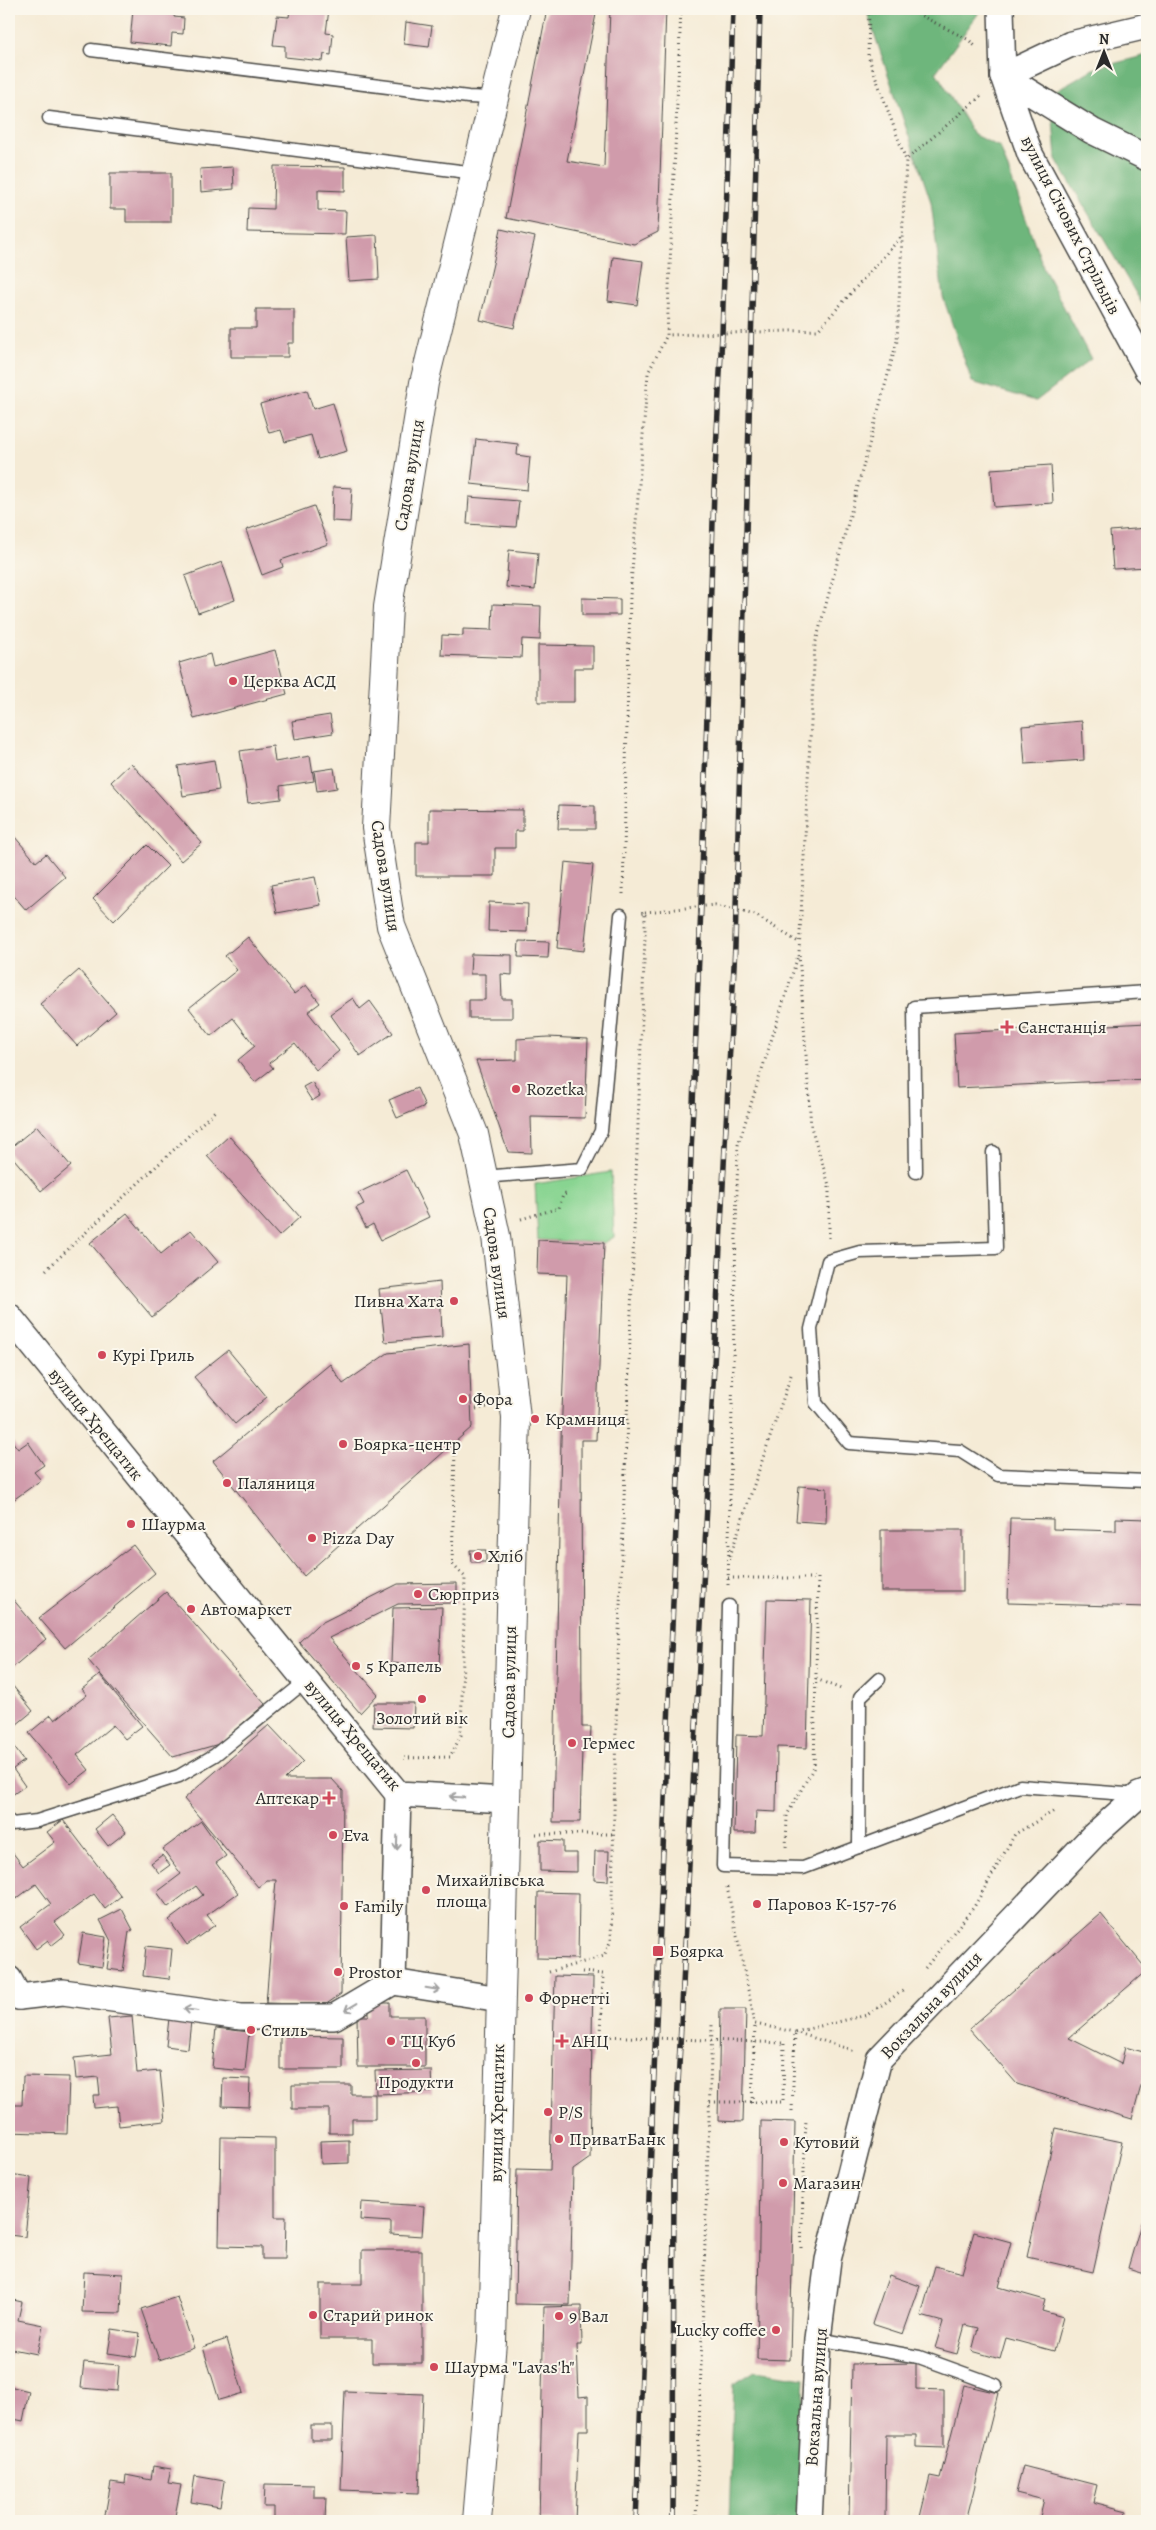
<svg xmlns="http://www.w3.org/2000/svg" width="1156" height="2530" font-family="Alegreya,serif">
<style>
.green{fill:#88d491;stroke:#5a805e}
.forest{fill:#6eb67b;stroke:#4c7053}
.building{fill:#d09bab}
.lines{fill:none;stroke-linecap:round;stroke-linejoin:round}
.service-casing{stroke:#494845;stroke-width:15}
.minor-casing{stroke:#494845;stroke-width:28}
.tertiary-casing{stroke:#494845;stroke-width:30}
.path{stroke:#494845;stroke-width:3;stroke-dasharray:1 4;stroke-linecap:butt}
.service{stroke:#fff;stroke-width:12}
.minor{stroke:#fff;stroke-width:25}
.tertiary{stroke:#fff;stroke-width:28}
.rail-casing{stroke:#2b2b2b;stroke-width:5.5}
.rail{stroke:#fbf7ec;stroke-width:4;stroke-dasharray:11;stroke-linecap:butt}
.path-bridge{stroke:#494845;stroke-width:3;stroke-dasharray:1 4;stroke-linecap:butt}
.oneway{stroke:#a0a0a0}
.poi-dot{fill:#d1495b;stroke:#fbf7ec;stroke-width:2}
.labels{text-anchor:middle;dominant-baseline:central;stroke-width:4;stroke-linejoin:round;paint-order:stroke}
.street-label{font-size:18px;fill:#2b2b2b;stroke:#fbf7ec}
.poi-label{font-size:18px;fill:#2b2b2b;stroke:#fbf7ec;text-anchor:start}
</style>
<rect width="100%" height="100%" fill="#fbf7ec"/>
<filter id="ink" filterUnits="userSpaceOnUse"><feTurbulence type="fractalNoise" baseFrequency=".02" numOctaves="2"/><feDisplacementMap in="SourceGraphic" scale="10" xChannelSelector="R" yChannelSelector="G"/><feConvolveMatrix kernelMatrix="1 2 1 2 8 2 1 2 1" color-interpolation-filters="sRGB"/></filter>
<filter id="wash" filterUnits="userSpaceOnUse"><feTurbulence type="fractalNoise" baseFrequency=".0096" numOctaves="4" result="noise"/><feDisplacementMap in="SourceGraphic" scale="20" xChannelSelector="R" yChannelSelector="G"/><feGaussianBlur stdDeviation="1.12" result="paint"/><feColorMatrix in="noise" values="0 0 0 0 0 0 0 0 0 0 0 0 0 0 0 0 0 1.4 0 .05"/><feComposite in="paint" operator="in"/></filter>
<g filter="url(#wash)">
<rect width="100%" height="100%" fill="#f5ebd6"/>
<polygon class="green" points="611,1172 614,1237 604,1243 538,1240 535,1184"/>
<g class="forest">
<polygon points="866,9 978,9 978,14 936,72 974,135 1000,147 1044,269 1091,359 1036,401 972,382 943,297 931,202"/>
<polygon points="1147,55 1147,171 1145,174 1147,177 1147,312 1056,159 1051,93 1093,69"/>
<polygon points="755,2371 805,2378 797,2521 729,2521 734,2384"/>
</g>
<g id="blocks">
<g class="building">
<polygon points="133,9 175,9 174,17 184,18 183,34 172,33 171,46 130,42"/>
<polygon points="290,9 329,9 326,33 333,34 331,55 324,54 323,61 285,57 285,46 273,45 277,16 289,17"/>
<polygon points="547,9 597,9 567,161 604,167 610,9 666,9 658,232 634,244 506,218"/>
<polygon points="406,22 432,26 429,47 404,44"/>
<polygon points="274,166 345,167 345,191 318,190 318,210 346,211 345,234 247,232 248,208 273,209"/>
<polygon points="233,167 234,189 201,192 200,169"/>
<polygon points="110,173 171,173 171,222 126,222 126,209 110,209"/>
<polygon points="501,229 535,237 514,328 480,320"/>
<polygon points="377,235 379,279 349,281 346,237"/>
<polygon points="613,257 643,261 637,305 608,301"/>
<polygon points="256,309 294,309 294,343 288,343 288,357 231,357 231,328 256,328"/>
<polygon points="307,390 313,409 333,403 347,451 318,459 311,435 285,442 281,430 269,433 260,404"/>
<polygon points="476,439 518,444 517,455 530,457 527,490 471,484"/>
<polygon points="1051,465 1053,503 994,507 991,469"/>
<polygon points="333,487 352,488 350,522 332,521"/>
<polygon points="469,497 519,501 516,527 467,524"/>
<polygon points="314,506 328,544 281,560 283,567 262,575 246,530"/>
<polygon points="1147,528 1147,567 1113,569 1110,531"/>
<polygon points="509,550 538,553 535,590 506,587"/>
<polygon points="222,562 235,600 198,613 185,576"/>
<polygon points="582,598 620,599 620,615 582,615"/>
<polygon points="493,604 541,606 540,640 522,639 521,658 441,655 442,635 463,636 463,629 492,630"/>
<polygon points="538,645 593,646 593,668 574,668 574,702 538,702"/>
<polygon points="275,650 287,694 194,719 179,663 210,654 213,667"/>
<polygon points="330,715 333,733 295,739 292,721"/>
<polygon points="1082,721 1084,760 1025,764 1022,726"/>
<polygon points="273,746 275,762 310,756 314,781 280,786 281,799 248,803 240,751"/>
<polygon points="214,760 219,790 183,796 178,766"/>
<polygon points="131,763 202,843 181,861 111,782"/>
<polygon points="334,768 337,788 317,791 314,771"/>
<polygon points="559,805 595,806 595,829 558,829"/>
<polygon points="429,809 523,810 523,831 515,831 515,848 495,848 495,876 416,876 416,842 429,842"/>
<polygon points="9,830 36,862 46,854 65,877 26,910 9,890"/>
<polygon points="147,845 168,866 114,921 93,899"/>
<polygon points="565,862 593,865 584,951 557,948"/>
<polygon points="315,877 321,905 277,913 271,885"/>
<polygon points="489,902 528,904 527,932 488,931"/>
<polygon points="248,937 294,994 306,985 320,1003 308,1012 339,1051 316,1070 295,1043 269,1063 273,1068 255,1082 238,1060 255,1046 233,1018 211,1036 189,1008 237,970 225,956"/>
<polygon points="519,941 549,942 548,958 518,957"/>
<polygon points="471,954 512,955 512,975 501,974 502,999 512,999 512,1018 469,1018 469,1000 485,1000 485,974 470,974"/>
<polygon points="79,970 116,1012 77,1046 40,1004"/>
<polygon points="353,998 360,1009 370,1001 393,1033 360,1056 330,1014"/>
<polygon points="1147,1023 1147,1079 957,1088 954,1033"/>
<polygon points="548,1037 588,1039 585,1118 531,1117 532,1153 508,1152 476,1061 517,1060 517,1039"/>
<polygon points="312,1082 320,1096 312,1101 303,1087"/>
<polygon points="417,1088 425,1106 397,1118 389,1100"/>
<polygon points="37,1126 71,1166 41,1191 9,1153 9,1149"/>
<polygon points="229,1136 300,1217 279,1236 207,1156"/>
<polygon points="406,1170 429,1217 381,1240 373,1224 366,1228 356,1208 364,1204 358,1193"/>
<polygon points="127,1213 161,1254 191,1230 218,1262 152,1317 90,1243"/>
<polygon points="538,1240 604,1243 596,1440 581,1440 582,1727 591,1727 590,1749 582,1749 580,1822 553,1822 561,1439 567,1275 537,1274"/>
<polygon points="440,1282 442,1337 385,1342 379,1289"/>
<polygon points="469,1344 472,1427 304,1576 213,1461 330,1364 343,1384 388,1353"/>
<polygon points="228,1350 267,1397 235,1424 194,1377"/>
<polygon points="12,1441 18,1449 28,1442 44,1465 34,1472 41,1480 9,1503 9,1443"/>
<polygon points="799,1486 827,1488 826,1523 796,1521"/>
<polygon points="1010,1518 1053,1519 1053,1529 1116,1531 1116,1518 1147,1519 1147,1607 1008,1603"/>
<rect x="881" y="1530" width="82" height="61"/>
<polygon points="133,1545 155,1573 65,1648 39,1618"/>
<polygon points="470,1550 486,1550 486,1562 471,1562"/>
<polygon points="457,1583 457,1603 398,1604 329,1638 378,1694 360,1713 299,1642 317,1625 398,1584"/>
<polygon points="166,1592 265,1704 219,1744 173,1757 88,1660"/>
<polygon points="12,1598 46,1639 12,1668 9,1664 9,1600"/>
<polygon points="767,1599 811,1600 807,1748 777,1747 776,1812 756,1811 755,1833 734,1833 736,1735 763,1736"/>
<polygon points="442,1607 439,1666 391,1663 393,1608"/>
<polygon points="100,1675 142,1726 125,1739 113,1725 77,1755 89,1770 71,1784 29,1733 51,1715 55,1720 87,1695 82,1689"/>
<polygon points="12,1685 33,1711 10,1730 9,1688"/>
<polygon points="374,1703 414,1703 413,1728 373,1727"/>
<polygon points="269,1725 303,1761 285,1779 332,1779 343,1791 341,1994 325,2005 266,2003 276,1880 267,1880 258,1887 184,1799"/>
<polygon points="14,1747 24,1761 13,1769 25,1786 12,1795 9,1791 9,1751"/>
<polygon points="112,1815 126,1832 108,1846 95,1829"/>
<polygon points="63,1820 121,1896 105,1909 94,1894 55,1922 65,1935 51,1946 48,1940 36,1949 20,1927 51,1904 36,1884 16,1899 9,1889 9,1848 23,1866 55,1842 47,1832"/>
<polygon points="201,1821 226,1856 216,1863 238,1893 207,1915 215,1925 187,1945 169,1920 203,1895 196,1886 168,1907 157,1892 181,1874 163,1849"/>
<polygon points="540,1840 563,1841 563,1853 577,1853 577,1872 540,1871"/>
<polygon points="595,1851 609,1851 608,1881 594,1880"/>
<polygon points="162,1855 170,1865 159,1873 151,1863"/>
<polygon points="538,1892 579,1893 578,1959 537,1958"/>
<polygon points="122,1909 133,1930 129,1932 123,1971 107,1969 111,1941 100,1920"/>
<polygon points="1101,1914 1147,1970 1069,2038 1121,2064 1125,2047 1147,2053 1147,2064 1132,2119 1017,2084 969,2029"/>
<polygon points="83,1933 106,1937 102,1967 78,1963"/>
<polygon points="146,1946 172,1949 169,1979 143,1976"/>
<polygon points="555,1976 593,1977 590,2158 573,2170 570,2305 515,2304 517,2169 550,2170"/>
<polygon points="369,2003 390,2003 390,2016 425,2016 425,2067 358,2067 357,2016 369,2016"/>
<polygon points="720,2009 746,2009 743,2122 718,2121"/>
<polygon points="132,2016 137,2073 160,2071 165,2121 119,2126 117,2106 94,2108 93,2095 100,2095 98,2077 76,2079 74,2058 112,2054 108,2018"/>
<polygon points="169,2018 191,2021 188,2049 166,2046"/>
<polygon points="216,2028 249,2032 245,2071 212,2068"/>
<polygon points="280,2036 343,2037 343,2069 280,2069"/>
<polygon points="431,2070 432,2092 376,2094 375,2071"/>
<polygon points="23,2076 69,2077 67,2134 9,2132 9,2105 22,2105"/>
<polygon points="223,2078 250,2079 249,2107 222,2106"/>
<polygon points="292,2085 351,2085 351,2094 375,2094 375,2119 352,2119 352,2133 329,2133 329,2109 292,2109"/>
<polygon points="761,2121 795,2122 790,2360 757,2359"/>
<polygon points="1056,2128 1122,2142 1093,2272 1027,2257"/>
<polygon points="221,2137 275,2138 275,2217 286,2217 285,2259 262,2259 262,2247 219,2246"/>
<polygon points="349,2140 349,2163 321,2164 320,2141"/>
<polygon points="9,2175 31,2178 25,2237 9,2235"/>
<polygon points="361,2202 424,2206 422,2236 391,2234 391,2222 360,2220"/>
<polygon points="1147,2203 1147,2274 1128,2268"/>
<polygon points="974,2232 1011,2242 999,2287 1045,2300 1042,2311 1063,2317 1054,2351 1006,2338 1000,2359 972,2351 978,2328 965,2325 957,2354 935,2348 943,2322 921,2316 935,2266 962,2273"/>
<polygon points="362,2250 422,2250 422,2363 372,2363 372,2339 320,2339 320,2284 362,2284"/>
<polygon points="84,2272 123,2274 121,2313 82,2312"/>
<polygon points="889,2275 920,2286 903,2334 872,2324"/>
<polygon points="177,2297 194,2348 159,2360 141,2309"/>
<polygon points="9,2299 22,2302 18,2320 43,2325 37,2354 12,2349 9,2360"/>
<polygon points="581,2306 582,2345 577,2345 579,2397 588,2396 588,2430 579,2430 575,2521 539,2521 544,2307"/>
<polygon points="112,2329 140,2333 136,2357 108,2353"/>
<polygon points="227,2339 243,2393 219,2400 203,2347"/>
<polygon points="84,2362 119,2365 117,2391 81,2388"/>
<polygon points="916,2363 916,2389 944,2390 944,2448 916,2447 916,2435 886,2435 885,2521 849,2521 852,2364"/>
<polygon points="964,2385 998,2393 966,2521 919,2521 930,2476 940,2478"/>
<polygon points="9,2386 29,2391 23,2421 9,2418"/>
<polygon points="345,2391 423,2394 419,2493 341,2490"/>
<rect x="311" y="2425" width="21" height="15"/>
<polygon points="153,2466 171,2469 168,2483 181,2485 174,2521 104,2521 111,2482 125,2484 126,2475 151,2480"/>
<polygon points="1023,2466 1097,2485 1093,2502 1127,2511 1125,2521 1039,2521 1044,2500 1016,2493"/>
<polygon points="195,2476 224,2481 220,2507 191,2502"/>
<polygon points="265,2484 314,2485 314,2497 326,2497 325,2521 274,2521 274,2507 264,2507"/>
</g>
</g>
</g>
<g filter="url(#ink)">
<use href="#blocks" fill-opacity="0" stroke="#494845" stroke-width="1"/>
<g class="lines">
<defs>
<g id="service">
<polyline points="91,50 468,97 492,98"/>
<polyline points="49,118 475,173"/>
<polyline points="993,1152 996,1248 860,1252 828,1261 811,1329 816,1403 849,1443 960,1451 998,1475 1147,1481"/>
<polyline points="916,1172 914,1007 1147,992"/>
<polyline points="483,1177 582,1169 601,1131 621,915"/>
<polyline points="729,1606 723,1866 803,1868 1020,1786 1139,1795"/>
<polyline points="9,1821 12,1824 37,1821 179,1776 215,1755 307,1680"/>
<polyline points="859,1847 860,1697 879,1679"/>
<polyline points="818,2339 919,2357 996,2385"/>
</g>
<g id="minor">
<polyline points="1001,9 1003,76 1030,154 1147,370"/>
<polyline points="1003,76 1092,131 1147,158"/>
<polyline points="1003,76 1071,44 1147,26"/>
<polyline points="9,1316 398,1794 506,1800"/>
<polyline points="398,1794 393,1982 500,1999"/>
<polyline points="9,1979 19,1997"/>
<polyline points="19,1997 63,1992 241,2017 334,2017 393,1982"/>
<polyline points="809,2521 818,2339 828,2260 879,2059 1093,1836 1139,1795 1147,1792"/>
</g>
<polyline id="tertiary" points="477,2521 492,2342 516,1418 496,1236 474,1134 391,926 376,828 388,607 424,383 516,9"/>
</defs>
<use href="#service" class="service-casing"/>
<use href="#minor" class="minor-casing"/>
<use href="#tertiary" class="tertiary-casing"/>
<g class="path">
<polyline points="681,9 667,335 818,330 901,237"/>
<polyline points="869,9 868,56 906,160"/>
<polyline points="908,9 969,40 975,46"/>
<polyline points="623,894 630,596 648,373 667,335"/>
<polyline points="645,912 715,905 755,915 800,943"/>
<polyline points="521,1219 559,1208 563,1195 568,1193"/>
<polyline points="829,1238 829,1185 811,1127 799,953 815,645 897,341 906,160 981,96"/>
<polyline points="46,1270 215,1111"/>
<polyline points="476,1409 487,1407"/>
<polyline points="730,1556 791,1375"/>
<polyline points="728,1578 818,1578 814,1767 787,1815 786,1848"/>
<polyline points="728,1585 738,1145 798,956"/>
<polyline points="816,1679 841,1689"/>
<polyline points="404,1758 450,1757 461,1735 465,1577 452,1564 455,1450"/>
<polyline points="536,1834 613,1834"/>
<polyline points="727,1887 755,2024 795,2032 855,2051"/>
<polyline points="925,1968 974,1907 1015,1834 1056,1810"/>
<polyline points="549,1972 604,1956 611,1940 617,1685 645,937 645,912 641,913"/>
<polyline points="582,1972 603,1974 601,2036"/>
<polyline points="710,2102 783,2102 784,2043"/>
<polyline points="752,2103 755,2024"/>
<polyline points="792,2111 795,2032 867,2015 904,1990"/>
<polyline points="801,2248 806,2119"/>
<polyline points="696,2521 712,2025"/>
</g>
<use href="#service" class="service"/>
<use href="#minor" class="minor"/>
<use href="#tertiary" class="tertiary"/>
<defs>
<g id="rail">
<polyline points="636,2521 701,906 714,490 722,334 733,9"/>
<polyline points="673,2521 674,2165 735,946 760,9"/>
</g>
</defs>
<use href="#rail" class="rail-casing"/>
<use href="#rail" class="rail"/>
<polyline class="path-bridge" points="601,2036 784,2043"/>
</g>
<defs><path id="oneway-shaft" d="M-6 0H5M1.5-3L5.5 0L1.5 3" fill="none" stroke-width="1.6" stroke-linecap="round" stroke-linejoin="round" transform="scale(1.25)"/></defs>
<g class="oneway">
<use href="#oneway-shaft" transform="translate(457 1797) rotate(-177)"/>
<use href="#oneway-shaft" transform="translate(397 1843) rotate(92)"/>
<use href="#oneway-shaft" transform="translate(433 1989) rotate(9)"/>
<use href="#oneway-shaft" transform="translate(351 2007) rotate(149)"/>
<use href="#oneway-shaft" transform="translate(191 2010) rotate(-172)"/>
</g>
</g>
<g class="poi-dot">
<circle cx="233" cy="681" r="5"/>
<path d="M1004.5 1019.5h5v5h5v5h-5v5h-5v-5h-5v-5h5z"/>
<circle cx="516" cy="1089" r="5"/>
<circle cx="454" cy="1301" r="5"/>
<circle cx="102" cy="1355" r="5"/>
<circle cx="463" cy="1399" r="5"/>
<circle cx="535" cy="1419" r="5"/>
<circle cx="343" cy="1444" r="5"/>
<circle cx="227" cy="1483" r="5"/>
<circle cx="131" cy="1524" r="5"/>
<circle cx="312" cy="1538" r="5"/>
<circle cx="478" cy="1556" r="5"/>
<circle cx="418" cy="1594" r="5"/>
<circle cx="191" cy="1609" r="5"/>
<circle cx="356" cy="1666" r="5"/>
<circle cx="422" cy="1699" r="5"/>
<circle cx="572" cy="1743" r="5"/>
<path d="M326.5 1790.5h5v5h5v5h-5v5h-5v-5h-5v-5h5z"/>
<circle cx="333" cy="1835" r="5"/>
<circle cx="426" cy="1890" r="5"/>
<circle cx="757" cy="1904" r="5"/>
<circle cx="344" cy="1906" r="5"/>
<rect x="652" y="1945" width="12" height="12" rx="2.5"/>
<circle cx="338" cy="1972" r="5"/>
<circle cx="529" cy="1998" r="5"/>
<circle cx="251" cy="2030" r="5"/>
<circle cx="391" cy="2041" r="5"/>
<path d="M559.5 2033.5h5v5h5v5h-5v5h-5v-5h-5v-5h5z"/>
<circle cx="416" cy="2063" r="5"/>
<circle cx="548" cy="2112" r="5"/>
<circle cx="559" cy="2139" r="5"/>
<circle cx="784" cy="2142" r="5"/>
<circle cx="783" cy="2183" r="5"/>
<circle cx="313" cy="2315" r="5"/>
<circle cx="559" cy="2316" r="5"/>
<circle cx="776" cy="2330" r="5"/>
<circle cx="434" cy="2367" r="5"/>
</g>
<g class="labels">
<g class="street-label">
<text transform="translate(1071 225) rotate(63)">вулиця Січових Стрільців</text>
<text transform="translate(409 475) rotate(-81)">Садова вулиця</text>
<text transform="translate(386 876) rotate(81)">Садова вулиця</text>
<text transform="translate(497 1263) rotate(82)">Садова вулиця</text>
<text transform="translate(96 1424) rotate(51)">вулиця Хрещатик</text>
<text transform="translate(509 1682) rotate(-89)">Садова вулиця</text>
<text transform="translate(353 1735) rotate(50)">вулиця Хрещатик</text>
<text transform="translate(931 2005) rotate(-47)">Вокзальна вулиця</text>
<text transform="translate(497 2113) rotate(-89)">вулиця Хрещатик</text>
<text transform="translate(816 2397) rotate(-86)">Вокзальна вулиця</text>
</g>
<g class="poi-label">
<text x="243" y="681">Церква АСД</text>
<text x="1018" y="1027">Санстанція</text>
<text x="526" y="1089">Rozetka</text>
<text x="444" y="1301" text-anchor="end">Пивна Хата</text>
<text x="112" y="1355">Курі Гриль</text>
<text x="473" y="1399">Фора</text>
<text x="545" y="1419">Крамниця</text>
<text x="353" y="1444">Боярка-центр</text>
<text x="237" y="1483">Паляниця</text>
<text x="141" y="1524">Шаурма</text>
<text x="322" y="1538">Pizza Day</text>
<text x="488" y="1556">Хліб</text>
<text x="428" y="1594">Сюрприз</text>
<text x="201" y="1609">Автомаркет</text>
<text x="366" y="1666">5 Крапель</text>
<text x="422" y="1718" text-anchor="middle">Золотий вік</text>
<text x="582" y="1743">Гермес</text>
<text x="319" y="1798" text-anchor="end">Аптекар</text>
<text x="343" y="1835">Eva</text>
<text x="436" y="1880">Михайлівська<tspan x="436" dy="21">площа</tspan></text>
<text x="767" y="1904">Паровоз К-157-76</text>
<text x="354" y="1906">Family</text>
<text x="669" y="1951">Боярка</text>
<text x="348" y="1972">Prostor</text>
<text x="539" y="1998">Форнетті</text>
<text x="261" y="2030">Стиль</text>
<text x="401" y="2041">ТЦ Куб</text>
<text x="572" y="2041">АНЦ</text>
<text x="416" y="2082" text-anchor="middle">Продукти</text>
<text x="558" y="2112">P/S</text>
<text x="569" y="2139">ПриватБанк</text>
<text x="794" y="2142">Кутовий</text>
<text x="793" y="2183">Магазин</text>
<text x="323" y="2315">Старий ринок</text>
<text x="569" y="2316">9 Вал</text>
<text x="766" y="2330" text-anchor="end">Lucky coffee</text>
<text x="444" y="2367">Шаурма "Lavas'h"</text>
</g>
</g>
<rect width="1156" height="2530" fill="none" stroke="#fbf7ec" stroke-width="30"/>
<g transform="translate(1104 52)" stroke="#fbf7ec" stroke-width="4" paint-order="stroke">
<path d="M0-4L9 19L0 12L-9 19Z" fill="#2b2b2b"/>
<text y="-8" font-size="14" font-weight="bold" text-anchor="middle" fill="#2b2b2b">N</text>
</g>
</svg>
